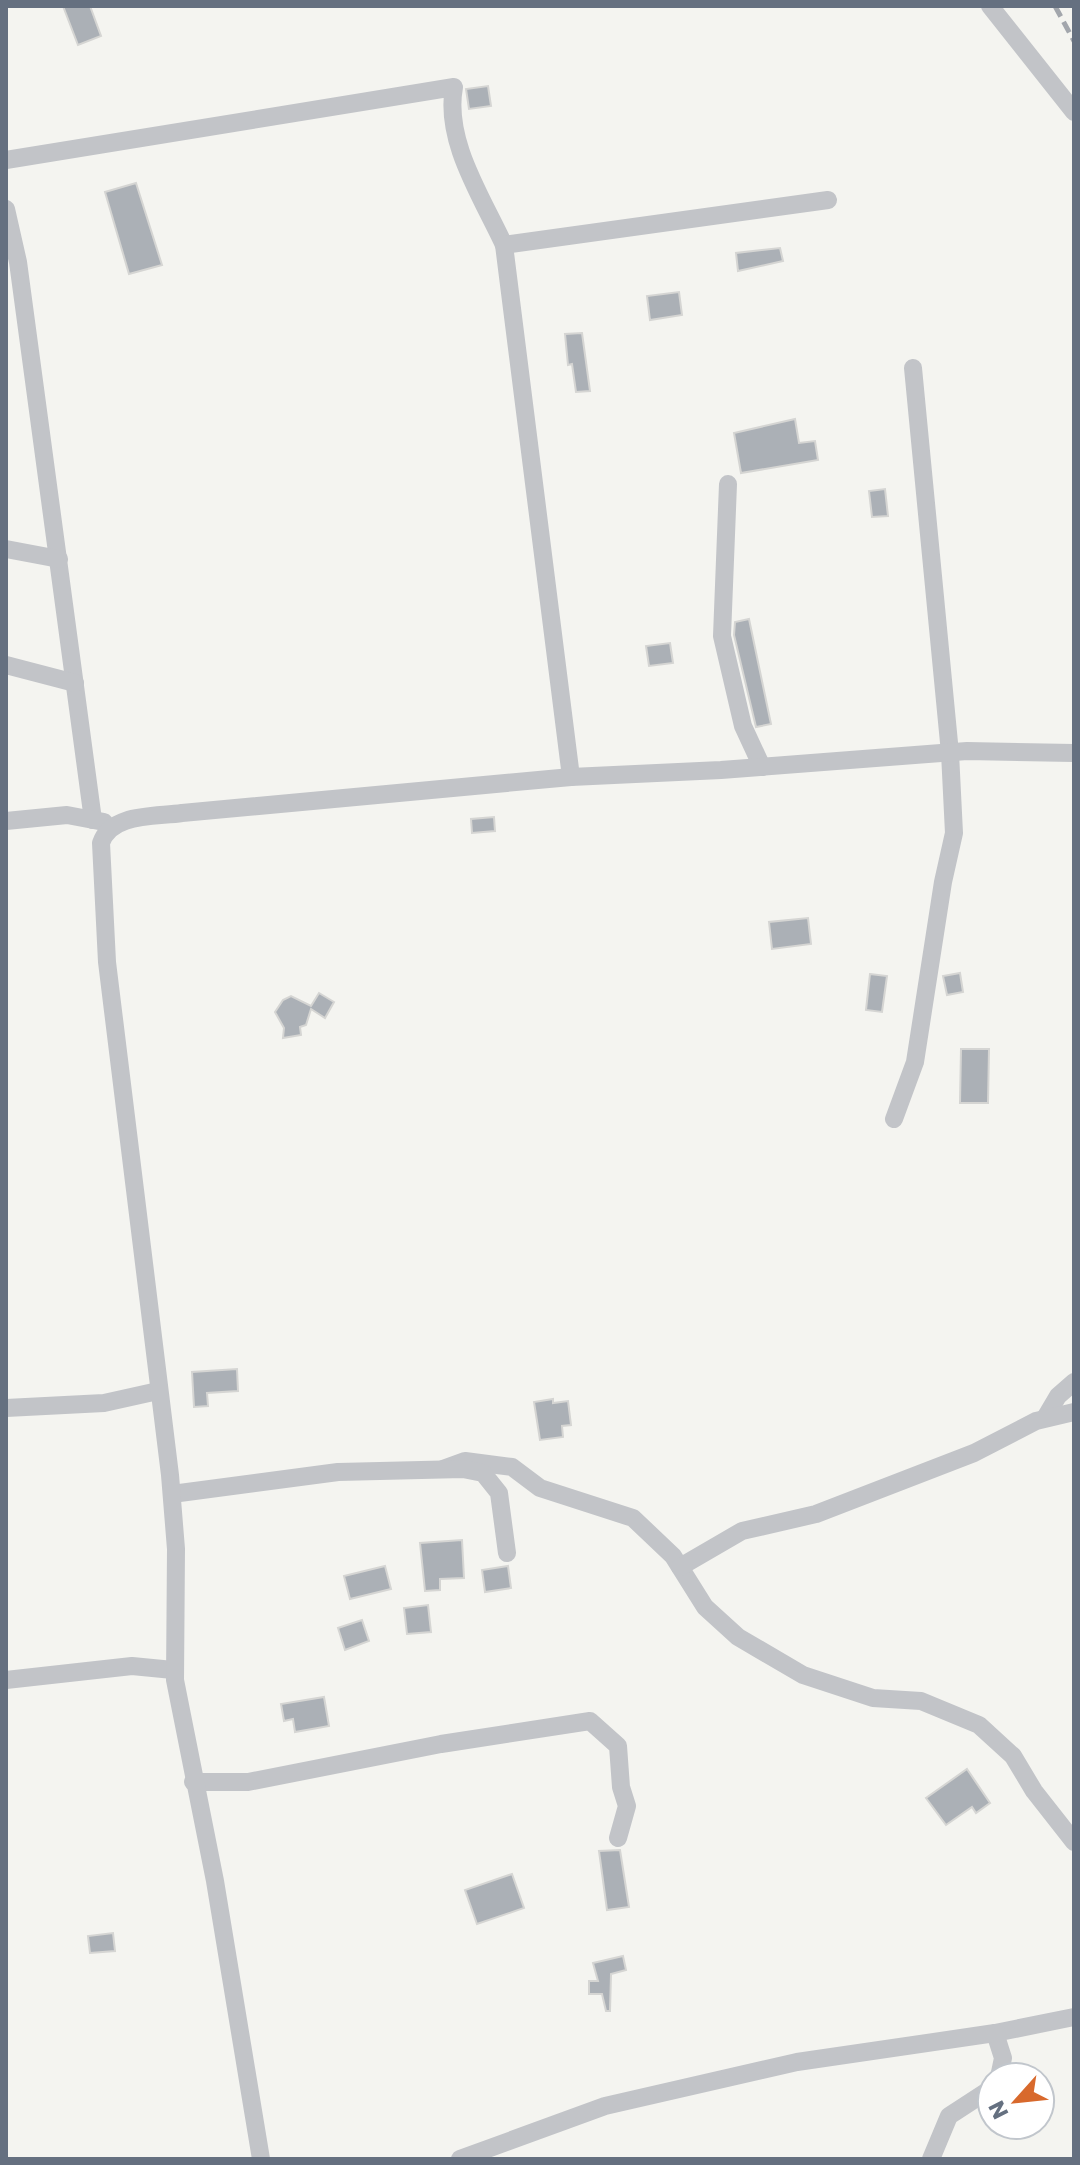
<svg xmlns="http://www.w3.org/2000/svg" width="1080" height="2165" font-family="Poppins,sans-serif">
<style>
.building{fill:#abb0b6;stroke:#d5d5d3;stroke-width:2}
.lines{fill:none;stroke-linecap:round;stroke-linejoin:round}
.street{stroke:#c2c4c8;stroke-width:18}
.rail{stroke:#a2a6ac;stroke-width:5;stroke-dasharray:12 6;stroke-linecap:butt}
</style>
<rect width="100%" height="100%" fill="#f4f4f0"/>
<g class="building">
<polygon points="63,6 90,6 101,36 78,45"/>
<polygon points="488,86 491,106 469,109 466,89"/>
<polygon points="136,183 162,265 129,274 105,192"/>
<polygon points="780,248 783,261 738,271 736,253"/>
<polygon points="679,292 682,315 650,320 647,296"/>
<polygon points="582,333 590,391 576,392 572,364 568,365 565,334"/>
<polygon points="795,419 799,443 815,441 818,460 741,473 734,433"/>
<polygon points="885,489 888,516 872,517 869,491"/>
<polygon points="749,619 771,724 756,727 734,635 735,622"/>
<polygon points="670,643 673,663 649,666 646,646"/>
<polygon points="494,817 495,831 472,833 471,819"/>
<polygon points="808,918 811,944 772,949 769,922"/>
<polygon points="960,973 963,992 947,995 943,976"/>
<polygon points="870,974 887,976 882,1012 866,1010"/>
<polygon points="319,993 334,1002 325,1018 311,1009 306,1025 300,1027 301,1035 283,1038 284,1028 275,1012 283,1000 291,996 311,1006"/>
<polygon points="961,1049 989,1049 988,1103 960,1103"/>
<polygon points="237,1369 238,1391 207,1393 208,1406 194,1407 192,1372"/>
<polygon points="553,1399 553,1403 568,1401 571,1425 562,1426 563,1437 540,1440 534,1402"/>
<polygon points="462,1540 464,1578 440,1579 440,1590 425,1591 420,1543"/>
<polygon points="385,1566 391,1589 350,1599 344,1576"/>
<polygon points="508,1566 511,1588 485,1592 482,1570"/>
<polygon points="428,1605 431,1632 407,1634 404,1608"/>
<polygon points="362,1620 369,1641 345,1650 338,1628"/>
<polygon points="324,1697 329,1726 295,1732 293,1719 284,1721 281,1704"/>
<polygon points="967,1769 990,1803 976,1813 972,1807 946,1825 926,1798"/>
<polygon points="620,1850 629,1907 607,1910 599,1851"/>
<polygon points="512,1874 524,1908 477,1924 465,1890"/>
<polygon points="113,1933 115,1951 90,1953 88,1936"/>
<polygon points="623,1956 626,1970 611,1974 610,2011 606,2011 602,1994 589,1994 589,1981 598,1981 593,1963"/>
</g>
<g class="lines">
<g class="street">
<polyline points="990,6 1074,112"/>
<path d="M 6,160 L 454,87 C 444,141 482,197 504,245"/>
<polyline points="6,209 18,262 93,820"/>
<polyline points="728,484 722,636 743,726 762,767"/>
<polyline points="6,549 59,559"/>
<polyline points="6,665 75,683"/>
<polyline points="571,777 504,245 828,200"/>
<polyline points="6,821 67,815 104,822"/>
<polyline points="894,1119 915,1062 943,882 954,833 950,753 913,368"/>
<polyline points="6,1408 104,1403 158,1391"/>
<polyline points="1045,1418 1058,1396 1074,1382"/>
<polyline points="443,1469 465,1461 512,1467 540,1488 633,1518 673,1556 705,1607 738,1637 803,1675 873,1698 921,1701 979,1725 1013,1756 1034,1791 1074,1842"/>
<polyline points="172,1494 338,1472 463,1469 483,1473 499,1493 507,1553"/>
<polyline points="680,1567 742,1531 816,1514 974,1453 1036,1421 1074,1412"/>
<polyline points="6,1680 132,1666 173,1670"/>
<polyline points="193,1782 248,1782 441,1744 590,1721 618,1746 621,1787 627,1806 618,1838"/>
<polyline points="995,2033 1003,2058 999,2077"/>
<path d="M 261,2159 L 215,1881 L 175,1680 L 176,1549 L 170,1475 L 107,962 L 101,843 C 111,813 155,817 182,813 L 571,777 L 721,770 L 967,751 L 1074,753"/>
<polyline points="460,2159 605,2106 797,2062 995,2033 1074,2017"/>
<polyline points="931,2159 949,2116 992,2088"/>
</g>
<polyline class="rail" points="1055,6 1074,41"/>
</g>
<rect width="1080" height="2165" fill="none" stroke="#657080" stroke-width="16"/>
<g transform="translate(1016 2101) rotate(243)"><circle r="38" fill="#ffffff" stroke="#c1c6cc" stroke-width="2"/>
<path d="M0-6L14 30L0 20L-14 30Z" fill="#d8692c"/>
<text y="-12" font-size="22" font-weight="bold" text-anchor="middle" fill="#657080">N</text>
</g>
</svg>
